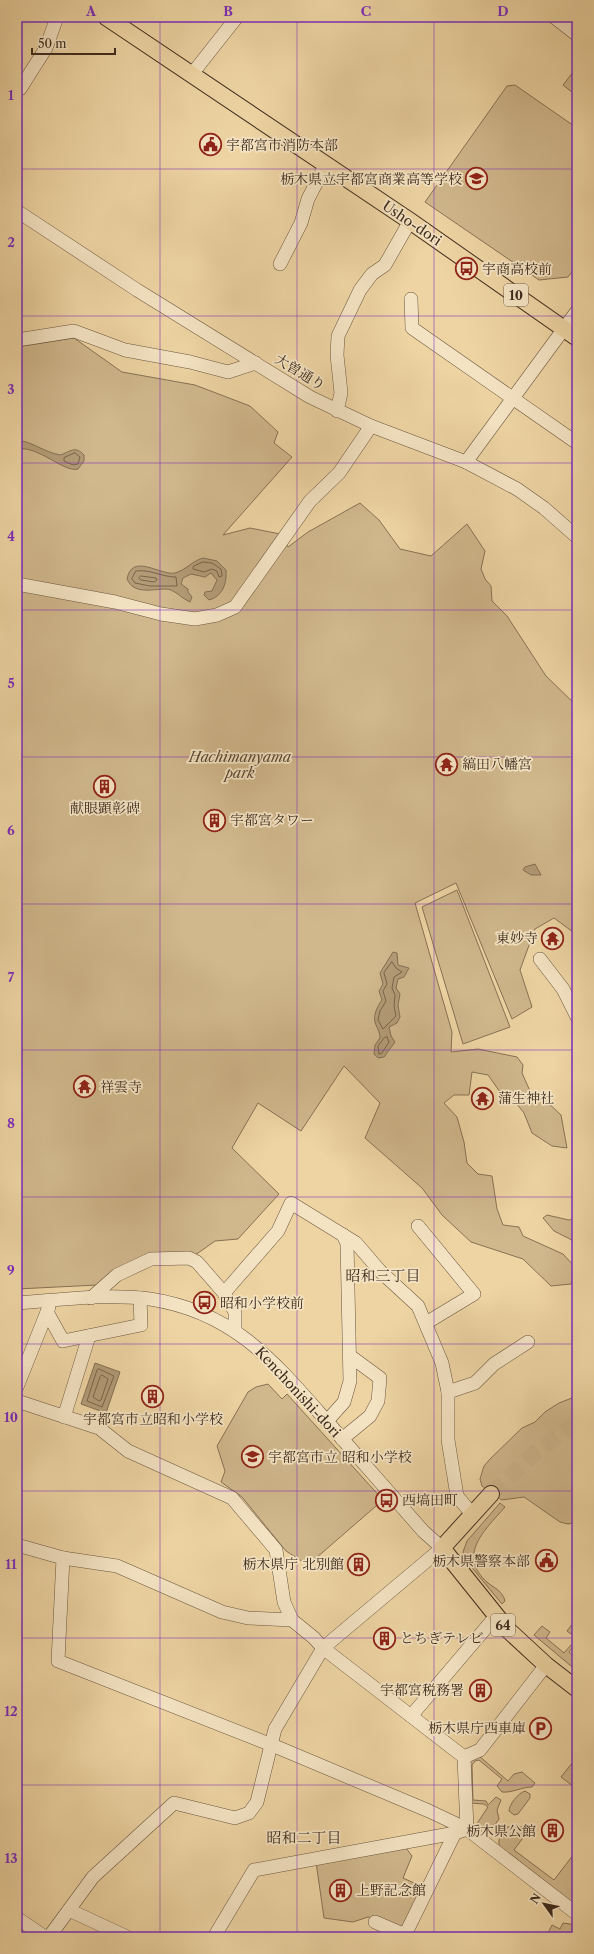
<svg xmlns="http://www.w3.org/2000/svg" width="594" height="1954" font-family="'Libre Caslon Text','Noto Serif JP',serif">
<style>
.green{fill:#d0b78c;stroke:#877255}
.water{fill:#b29b76;stroke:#846f53}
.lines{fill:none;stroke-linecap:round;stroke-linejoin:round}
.shore{stroke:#78644a;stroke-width:1}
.major-tunnel{stroke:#cbb288;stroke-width:16;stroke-dasharray:16 8;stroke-linecap:butt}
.minor-casing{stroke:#6a563f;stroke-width:14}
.major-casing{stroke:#3e2c1e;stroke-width:18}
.minor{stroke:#f4e3c3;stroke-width:13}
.major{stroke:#eed4a3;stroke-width:16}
.grid{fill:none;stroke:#7b2cbf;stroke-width:1;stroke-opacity:0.55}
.labels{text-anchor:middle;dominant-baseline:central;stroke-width:3.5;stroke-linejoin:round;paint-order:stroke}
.shield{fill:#f4e3c3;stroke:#756350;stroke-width:1}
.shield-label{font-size:13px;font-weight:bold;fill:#3e2c1e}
.poi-label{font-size:14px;fill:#3e2c1e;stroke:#f4e3c3;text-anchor:start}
.street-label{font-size:14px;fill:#3e2c1e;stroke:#f4e3c3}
.park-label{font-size:14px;font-style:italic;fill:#5b4834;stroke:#f4e3c3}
.neighbourhood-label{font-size:15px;fill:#3e2c1e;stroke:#f4e3c3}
.neatline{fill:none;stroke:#7b2cbf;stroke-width:1.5}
.grid-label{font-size:13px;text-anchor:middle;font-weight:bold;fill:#7b2cbf}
</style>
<rect width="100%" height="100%" fill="#eed4a3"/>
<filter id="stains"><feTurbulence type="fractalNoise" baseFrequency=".005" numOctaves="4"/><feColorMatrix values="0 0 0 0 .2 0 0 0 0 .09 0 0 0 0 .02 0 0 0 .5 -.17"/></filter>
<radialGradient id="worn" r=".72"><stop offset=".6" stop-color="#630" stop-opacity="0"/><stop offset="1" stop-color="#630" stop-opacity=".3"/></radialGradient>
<g class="green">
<polygon points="574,71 577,73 577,96 563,85"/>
<polygon points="515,85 577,128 577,265 568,277 539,280 425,202 507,86"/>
<polygon points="74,338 122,372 195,385 250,406 278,432 274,443 292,457 223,535 250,528 280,534 288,547 308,532 360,503 379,520 400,549 431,556 467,524 485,551 481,569 485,579 491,586 492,601 507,616 546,676 577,706 577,935 554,918 535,929 520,970 532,1007 512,1019 456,883 415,903 452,1032 451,1052 478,1049 517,1057 523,1065 522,1073 530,1091 544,1099 561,1115 567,1148 552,1146 532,1133 524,1113 508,1093 500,1092 488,1075 472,1072 469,1095 454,1095 444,1103 457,1117 464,1142 467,1163 478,1174 492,1176 497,1209 503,1225 519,1227 523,1236 563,1254 576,1268 571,1284 551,1286 523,1259 471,1242 442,1215 422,1188 365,1138 380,1103 344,1066 301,1131 258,1103 232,1148 279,1194 238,1239 215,1241 191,1258 149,1256 97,1285 17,1289 17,347"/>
<polygon points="457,890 510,1027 463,1044 422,907"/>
<polygon points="547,1215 569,1220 577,1218 577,1245 570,1239 554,1231 543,1218"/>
<polygon points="268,1384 282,1399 287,1394 383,1500 308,1565 286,1551 242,1497 221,1482 225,1471 217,1446 248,1392 256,1387"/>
<polygon points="577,1396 577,1522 568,1524 560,1522 524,1497 502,1500 482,1486 480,1479 484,1466 490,1459 522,1428 535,1422 545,1412 559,1403"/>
<path d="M 500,1503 L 505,1507 C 485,1530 456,1555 488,1583 C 495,1588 503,1592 505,1601 L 502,1604 L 468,1563 L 463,1552 L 467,1541 Z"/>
<polygon points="577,1618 577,1626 571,1634 567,1631"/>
<polygon points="542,1626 550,1632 546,1638 564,1653 571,1645 573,1647 569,1652 577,1659 577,1671 534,1635"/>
<path d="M 478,1755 L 508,1781 L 514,1774 L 522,1772 L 535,1783 L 532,1787 C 521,1787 513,1793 502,1792 L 497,1786 L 502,1779 L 479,1760 L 475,1761 L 472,1765 L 473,1800 L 486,1801 L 488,1805 L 496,1797 L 501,1800 L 497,1810 L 499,1819 L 489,1833 L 481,1833 L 474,1828 L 488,1807 L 484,1804 L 470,1803 L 469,1763 L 473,1757 Z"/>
<polygon points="573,1762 577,1766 577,1789 561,1777"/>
<path d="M 525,1791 L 530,1794 L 530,1798 L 518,1814 L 514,1815 L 509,1811 C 509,1805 518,1793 525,1791 Z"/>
<polygon points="507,1827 523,1827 528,1831 514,1850 554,1880 577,1850 577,1907 499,1847 499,1840"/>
<polygon points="403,1844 412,1856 403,1878 423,1887 404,1927 401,1927 382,1919 368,1917 353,1922 324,1918 316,1862"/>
<polygon points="563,1923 577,1925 577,1937 546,1937 552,1925 560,1929"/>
</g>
<g class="water">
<path d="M 17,440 C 33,442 44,452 60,455 C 70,452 75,445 84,455 L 84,461 L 78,469 C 64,473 38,445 17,449 Z"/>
<path d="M 203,558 L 217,561 L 226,570 C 227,583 223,596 209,600 L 204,595 L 205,592 L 212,591 L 217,580 L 211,573 L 205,577 L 191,574 L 183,578 L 181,584 L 188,589 L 188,592 L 192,597 L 190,602 C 183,599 178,593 171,590 C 160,586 135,598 127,579 C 132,552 161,576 175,573 C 186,570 192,561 203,558 Z"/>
<polygon points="535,864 541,875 531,875 523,870 525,867"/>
<path d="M 393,952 L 397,953 L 398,965 L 409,968 L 404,977 L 398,979 L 396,988 L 400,994 L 398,1005 L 400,1017 L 397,1023 L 389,1027 L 391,1036 L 395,1042 L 384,1057 L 378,1058 L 374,1054 L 375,1045 L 380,1038 C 380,1032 378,1030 376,1025 C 372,1017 377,1007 382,1000 L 379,991 L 383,984 L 380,973 Z"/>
<polygon points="95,1363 120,1372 106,1413 81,1404"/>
</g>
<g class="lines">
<g class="shore">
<polygon points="75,453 80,457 78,464 73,465 64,461 64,458"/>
<polygon points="203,562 212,563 221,569 222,576 219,577 217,571 212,569 204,572 193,569 193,567"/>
<path d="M 136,571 C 150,569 162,577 176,577 L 177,586 L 150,586 L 135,583 L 132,579 Z"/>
<polygon points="141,576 156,578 157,580 154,582 141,580 139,578"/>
<polygon points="392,962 396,968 402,972 394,977 392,988 395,995 394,1006 396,1016 383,1029 378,1020 380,1011 386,1001 383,991 387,984 384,973"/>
<polygon points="387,1037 389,1042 382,1053 379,1054 378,1046 384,1038"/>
<polygon points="99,1369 114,1376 102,1407 87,1401 97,1370"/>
<polygon points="102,1375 108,1379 101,1400 99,1401 93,1397 100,1377"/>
</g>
<polyline class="major-tunnel" points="491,1494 533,1454 577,1422"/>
<defs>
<g id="minor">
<polyline points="554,17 577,35"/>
<polyline points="192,74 237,17"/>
<polyline points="20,89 46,48 57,17"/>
<polyline points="17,211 137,290 310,397 371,426 466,462 517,489 544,508 577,537"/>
<polyline points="280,264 301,223 308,199 326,164"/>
<polyline points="411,299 412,328 577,443"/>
<polyline points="17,340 74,331 125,350 190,362 228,372 256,363"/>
<polyline points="337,411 341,393 337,355 338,336 360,290 372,274 385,265 410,221"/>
<polyline points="466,462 577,311"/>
<polyline points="17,584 115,602 161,614 195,619 217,615 235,607 310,501 339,473 371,426"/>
<polyline points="540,959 563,989 577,1017"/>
<polyline points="418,1226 474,1294 426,1323"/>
<polyline points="91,1298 117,1275 151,1259 189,1258 197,1262 224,1293"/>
<path d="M 17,1303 C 61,1300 106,1293 150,1299 C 236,1312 277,1365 331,1426 C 362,1461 392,1496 423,1531 L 442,1548 L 323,1648 L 275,1729 L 257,1802 L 249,1813 L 235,1818 L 174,1803 L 93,1877 L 49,1937"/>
<polyline points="47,1312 63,1341 141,1325 140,1298"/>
<polyline points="235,1330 235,1312 224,1293 278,1231 291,1203 356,1243 380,1271 418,1306 442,1363 448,1392 448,1440 457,1496 472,1514"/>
<polyline points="17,1387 49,1307"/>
<polyline points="448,1392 475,1383 494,1364 528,1342"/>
<polyline points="17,1401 99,1428 128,1451 232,1498 276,1550 284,1602 292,1620"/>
<polyline points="64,1417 89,1336"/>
<polyline points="327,1421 344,1402 350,1381 347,1243 343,1235"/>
<polyline points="342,1439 370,1416 378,1401 380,1378 350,1356"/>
<polyline points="17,1545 63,1558 117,1566 222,1612 248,1618 292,1620 314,1638 323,1648 464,1757"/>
<polyline points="63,1558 58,1661 272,1745 429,1811 467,1829 577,1914"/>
<polyline points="411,1716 496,1616"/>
<polyline points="69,1910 127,1937"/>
<polyline points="17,1918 45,1937"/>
<polyline points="375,1922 410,1937"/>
<polyline points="214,1937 254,1870 455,1833"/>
<polyline points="404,1937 455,1833 467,1829 464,1757 480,1750 546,1665"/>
</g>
<g id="major">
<polyline points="106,17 410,221 577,338"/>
<polyline points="491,1494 442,1548 507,1629 546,1665 577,1689"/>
</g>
</defs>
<use href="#minor" class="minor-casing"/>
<use href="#major" class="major-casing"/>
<use href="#minor" class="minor"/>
<use href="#major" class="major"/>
</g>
<path class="grid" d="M 160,17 L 160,1937M 297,17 L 297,1937M 434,17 L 434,1937M 17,169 L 577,169M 17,316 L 577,316M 17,463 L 577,463M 17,610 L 577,610M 17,757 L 577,757M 17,904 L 577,904M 17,1050 L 577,1050M 17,1197 L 577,1197M 17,1344 L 577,1344M 17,1491 L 577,1491M 17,1638 L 577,1638M 17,1785 L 577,1785"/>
<defs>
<symbol id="civic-ring" viewBox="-11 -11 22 22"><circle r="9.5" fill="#f4e3c3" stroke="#8f2418" stroke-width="1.5"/><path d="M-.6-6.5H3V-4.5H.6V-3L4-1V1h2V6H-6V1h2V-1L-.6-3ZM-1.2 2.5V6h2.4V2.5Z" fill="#8f2418"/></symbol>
<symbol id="school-ring" viewBox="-11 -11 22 22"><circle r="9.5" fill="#f4e3c3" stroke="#8f2418" stroke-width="1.5"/><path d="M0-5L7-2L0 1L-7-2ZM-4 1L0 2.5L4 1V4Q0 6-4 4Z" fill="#8f2418"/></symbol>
<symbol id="bus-ring" viewBox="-11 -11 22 22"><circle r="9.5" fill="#f4e3c3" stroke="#8f2418" stroke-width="1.5"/><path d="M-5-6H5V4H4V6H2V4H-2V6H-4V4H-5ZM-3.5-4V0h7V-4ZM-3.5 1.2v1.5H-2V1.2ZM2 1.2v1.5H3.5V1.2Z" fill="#8f2418"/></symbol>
<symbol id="temple-ring" viewBox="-11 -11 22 22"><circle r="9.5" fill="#f4e3c3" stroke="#8f2418" stroke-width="1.5"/><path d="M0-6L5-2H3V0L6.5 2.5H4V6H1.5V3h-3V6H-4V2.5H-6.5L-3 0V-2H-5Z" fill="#8f2418"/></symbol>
<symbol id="building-ring" viewBox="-11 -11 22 22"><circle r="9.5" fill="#f4e3c3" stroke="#8f2418" stroke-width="1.5"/><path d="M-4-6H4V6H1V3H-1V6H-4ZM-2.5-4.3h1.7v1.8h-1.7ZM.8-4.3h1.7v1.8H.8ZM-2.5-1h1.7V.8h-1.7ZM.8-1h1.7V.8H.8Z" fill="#8f2418"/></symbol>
<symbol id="parking-ring" viewBox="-11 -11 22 22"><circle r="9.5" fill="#f4e3c3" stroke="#8f2418" stroke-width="1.5"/><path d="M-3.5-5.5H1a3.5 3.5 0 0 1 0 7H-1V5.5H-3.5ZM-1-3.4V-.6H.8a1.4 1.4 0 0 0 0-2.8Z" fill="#8f2418"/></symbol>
</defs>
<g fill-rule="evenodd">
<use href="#civic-ring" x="198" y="132" width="25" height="25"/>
<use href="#school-ring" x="464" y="166" width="25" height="25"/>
<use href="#bus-ring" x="454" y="256" width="25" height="25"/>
<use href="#temple-ring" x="434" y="752" width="25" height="25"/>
<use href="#building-ring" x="92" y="774" width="25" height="25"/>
<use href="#building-ring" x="202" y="808" width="25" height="25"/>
<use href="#temple-ring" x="540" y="926" width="25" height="25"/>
<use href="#temple-ring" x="72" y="1074" width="25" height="25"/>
<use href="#temple-ring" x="470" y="1086" width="25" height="25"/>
<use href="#bus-ring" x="192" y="1290" width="25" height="25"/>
<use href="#building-ring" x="140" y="1384" width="25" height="25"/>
<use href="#school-ring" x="240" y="1444" width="25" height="25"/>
<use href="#bus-ring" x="374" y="1488" width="25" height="25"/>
<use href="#civic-ring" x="534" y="1548" width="25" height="25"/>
<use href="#building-ring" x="346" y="1552" width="25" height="25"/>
<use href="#building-ring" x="372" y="1626" width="25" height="25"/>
<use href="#building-ring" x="468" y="1678" width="25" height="25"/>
<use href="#parking-ring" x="528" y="1716" width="25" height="25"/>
<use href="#building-ring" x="540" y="1818" width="25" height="25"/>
<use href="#building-ring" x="328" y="1878" width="25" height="25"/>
</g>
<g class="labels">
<g class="shield">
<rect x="504" y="284" width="24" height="22" rx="3"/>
<rect x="491" y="1614" width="24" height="22" rx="3"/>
</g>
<g class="shield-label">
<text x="516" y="295">10</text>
<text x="503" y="1625">64</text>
</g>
<g class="poi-label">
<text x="226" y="145">宇都宮市消防本部</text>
<text x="462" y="179" text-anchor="end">栃木県立宇都宮商業高等学校</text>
<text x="482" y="269">宇商高校前</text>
<text x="462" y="764">縞田八幡宮</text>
<text x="105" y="808" text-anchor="middle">献眼顕彰碑</text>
<text x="230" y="820">宇都宮タワー</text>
<text x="538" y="938" text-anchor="end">東妙寺</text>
<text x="100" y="1087">祥雲寺</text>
<text x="498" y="1098">蒲生神社</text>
<text x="220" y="1303">昭和小学校前</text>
<text x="153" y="1419" text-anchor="middle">宇都宮市立昭和小学校</text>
<text x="268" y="1457">宇都宮市立 昭和小学校</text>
<text x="402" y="1500">西塙田町</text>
<text x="530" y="1561" text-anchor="end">栃木県警察本部</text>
<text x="344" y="1564" text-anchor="end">栃木県庁 北別館</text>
<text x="400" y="1638">とちぎテレビ</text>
<text x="464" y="1690" text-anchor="end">宇都宮税務署</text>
<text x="526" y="1728" text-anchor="end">栃木県庁西車庫</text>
<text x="536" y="1831" text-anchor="end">栃木県公館</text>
<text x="356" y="1890">上野記念館</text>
</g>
<g class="street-label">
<text transform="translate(412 223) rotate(34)">Usho-dori</text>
<text transform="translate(300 372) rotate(31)">大曽通り</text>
<text transform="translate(298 1392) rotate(47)">Kenchonishi-dori</text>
</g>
<g class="park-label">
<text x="240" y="757">Hachimanyama<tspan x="240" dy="16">park</tspan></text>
</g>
<g class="neighbourhood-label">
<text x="383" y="1275">昭和三丁目</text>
<text x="304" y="1837">昭和二丁目</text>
</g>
</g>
<rect width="594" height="1954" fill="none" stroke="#eed4a3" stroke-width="44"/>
<g transform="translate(544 1904) rotate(303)" stroke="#f4e3c3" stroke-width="3" paint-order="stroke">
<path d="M0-3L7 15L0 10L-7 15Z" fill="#3e2c1e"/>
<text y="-6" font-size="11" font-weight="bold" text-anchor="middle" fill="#3e2c1e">N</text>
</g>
<path d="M32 48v6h83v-6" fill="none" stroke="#3e2c1e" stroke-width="2"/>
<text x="38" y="48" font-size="12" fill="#3e2c1e" stroke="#f4e3c3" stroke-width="3" paint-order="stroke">50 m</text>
<rect x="22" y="22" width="550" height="1910" class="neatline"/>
<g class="grid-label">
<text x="91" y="16">A</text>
<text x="228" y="16">B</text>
<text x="366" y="16">C</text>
<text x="503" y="16">D</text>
<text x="11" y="100">1</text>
<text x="11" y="247">2</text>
<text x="11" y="394">3</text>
<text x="11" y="541">4</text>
<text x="11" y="688">5</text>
<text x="11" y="835">6</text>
<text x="11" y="982">7</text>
<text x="11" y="1128">8</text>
<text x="11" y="1275">9</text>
<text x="11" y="1422">10</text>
<text x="11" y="1569">11</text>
<text x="11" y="1716">12</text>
<text x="11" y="1863">13</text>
</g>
<rect width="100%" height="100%" filter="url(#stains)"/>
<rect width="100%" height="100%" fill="url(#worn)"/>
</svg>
